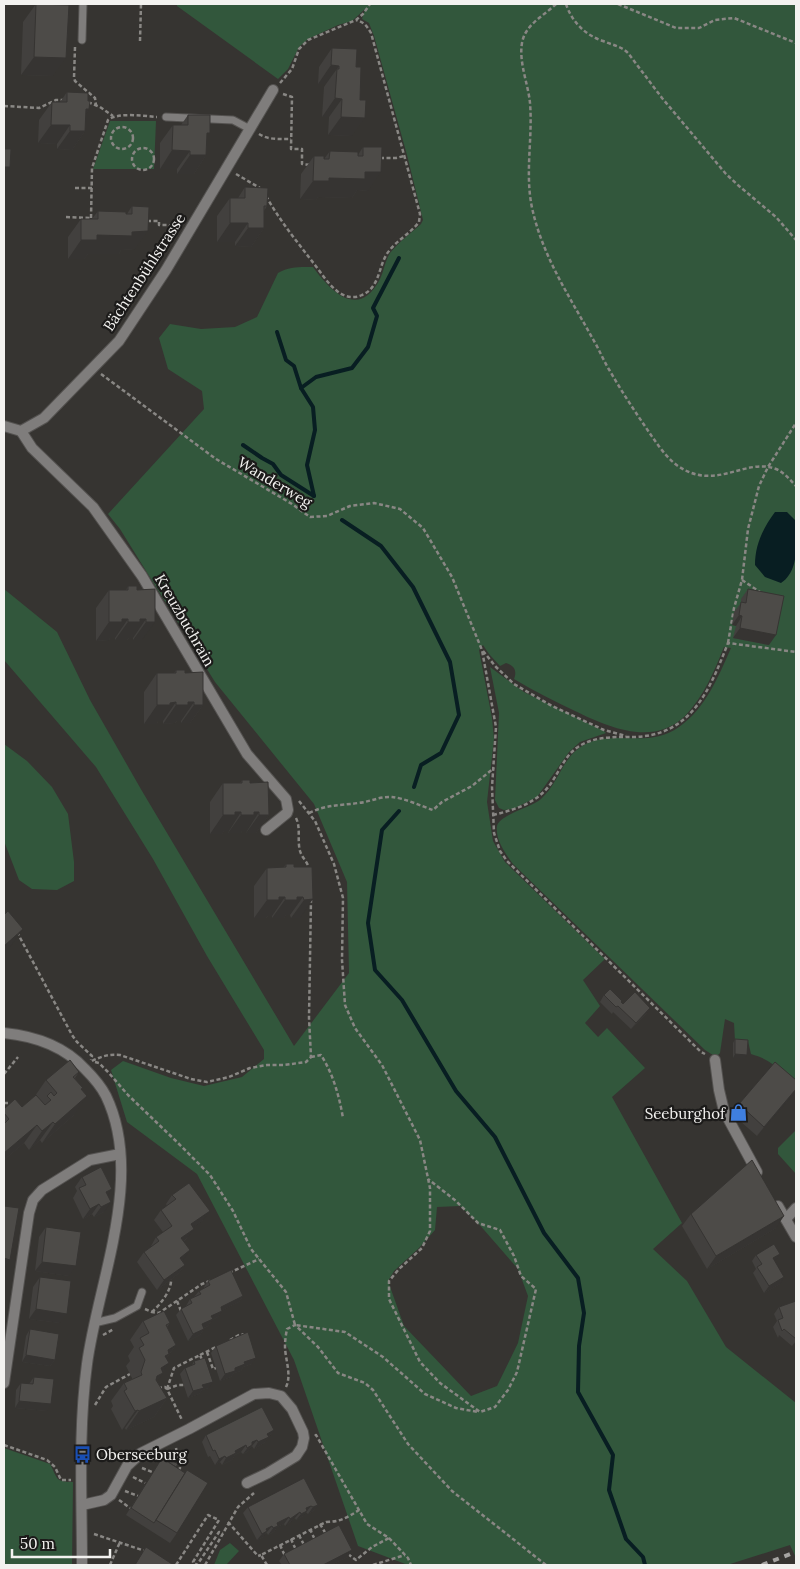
<svg xmlns="http://www.w3.org/2000/svg" width="800" height="1569" font-family="Lora,serif">
<style>
.green{fill:#32573c;fill-rule:evenodd}
.water{fill:#081e22}
.lines{fill:none;stroke-linecap:round;stroke-linejoin:round}
.stream{stroke:#081e22;stroke-width:4}
.lane-casing{stroke:#545250;stroke-width:9}
.street-casing{stroke:#545250;stroke-width:12}
.path{stroke:#898784;stroke-width:2.5;stroke-dasharray:4 2.5;stroke-linecap:butt}
.lane{stroke:#7f7d7c;stroke-width:7}
.street{stroke:#7f7d7c;stroke-width:10}
.rail{stroke:#a6a4a2;stroke-width:4;stroke-dasharray:6 6;stroke-linecap:butt}
.wall{fill:#42403e}
.shaded-wall{fill:#363432}
.building{fill:#4d4b48;stroke:#363432}
.labels{text-anchor:middle;dominant-baseline:central;stroke-width:4.5;stroke-linejoin:round;paint-order:stroke}
.street-label{font-size:15px;fill:#f3f2f0;stroke:#1c1b1a}
.poi-label{font-size:15px;fill:#f3f2f0;stroke:#1c1b1a;text-anchor:end}
</style>
<rect width="100%" height="100%" fill="#363431"/>
<g class="green">
<path d="M 177,4 L 796,4 L 796,1090 C 781,1071 775,1061 751,1054 L 748,1041 L 735,1041 L 734,1023 L 725,1019 L 720,1053 L 716,1057 L 705,1050 L 513,864 C 506,854 495,840 497,826 C 499,815 532,807 541,799 C 561,781 562,753 590,742 C 619,731 650,748 679,727 C 706,708 718,677 731,648 L 724,647 C 714,672 704,696 685,716 C 653,747 608,727 575,711 C 554,701 534,691 514,679 C 517,671 515,666 506,663 L 500,666 L 489,654 L 483,645 L 479,650 L 492,718 L 494,739 L 487,802 L 493,841 L 505,862 L 605,959 L 583,980 L 600,1006 L 585,1023 L 598,1037 L 607,1028 L 645,1068 L 612,1097 L 682,1223 L 653,1249 L 687,1281 L 726,1347 L 796,1403 L 796,1558 L 790,1545 L 727,1565 L 408,1565 L 358,1546 L 294,1360 L 197,1174 L 127,1122 L 111,1070 L 123,1061 L 171,1078 L 204,1086 L 242,1077 L 264,1059 L 264,1050 L 207,956 L 153,859 L 96,767 L 4,660 L 4,589 L 57,632 L 90,700 L 142,791 L 294,1046 L 349,973 L 347,882 L 314,804 L 215,682 L 120,529 L 108,514 L 204,409 L 202,391 L 168,369 L 159,338 L 170,324 L 201,329 L 235,327 L 257,317 L 278,273 C 290,266 301,267 313,267 C 331,292 359,320 380,279 C 384,271 385,261 390,253 C 399,242 411,233 421,224 L 423,220 L 407,155 L 374,36 L 369,23 L 362,19 L 365,9 L 352,21 L 338,25 L 308,39 L 299,47 L 288,69 L 278,79 L 177,6 ZM 460,1206 L 478,1223 L 518,1269 L 528,1296 L 518,1343 L 497,1386 L 471,1396 L 404,1326 L 388,1281 L 394,1271 L 419,1248 L 435,1230 L 437,1207 Z"/>
<polygon points="110,121 156,121 154,169 93,169"/>
<polygon points="490,667 524,692 604,731 606,733 580,742 569,752 537,797 513,809 504,810 499,808 495,800 499,713"/>
<polygon points="4,744 27,761 52,787 68,814 74,862 74,881 57,890 32,889 19,880 4,841"/>
<polygon points="796,1130 796,1174 778,1154 778,1148"/>
<path d="M 4,1448 L 50,1464 C 58,1479 55,1482 73,1482 L 72,1565 L 4,1565 Z"/>
<polygon points="230,1543 239,1551 226,1565 214,1565 220,1550"/>
</g>
<path class="water" d="M 775,512 L 787,512 L 796,521 C 796,543 800,570 781,583 L 765,577 L 755,565 C 755,545 763,528 775,512 Z"/>
<g class="lines">
<g class="stream">
<polyline points="277,332 286,360 294,366 301,388 313,407 315,430 307,465 314,496"/>
<polyline points="301,388 316,377 352,368 368,347 377,316 373,308 399,258"/>
<polyline points="243,445 262,458 273,464 281,475 314,496"/>
<polyline points="342,520 381,546 413,587 450,662 459,715 441,753 421,765 414,787"/>
<polyline points="399,811 382,830 368,923 375,970 402,1000 456,1091 495,1137 544,1233 578,1278 584,1313 579,1346 578,1392 613,1455 609,1490 626,1539 643,1557 645,1565"/>
</g>
<defs>
<g id="lane">
<polyline points="82,40 83,4"/>
<polyline points="166,117 233,120 250,129"/>
<polyline points="94,1323 115,1318 137,1306 142,1292"/>
</g>
<g id="street">
<polyline points="4,426 21,431 44,418 119,341 166,270 273,90"/>
<polyline points="21,431 32,448 93,507 142,576 247,754 286,799 288,810 287,813 266,830"/>
<path d="M 4,1033 C 34,1036 64,1046 85,1069 C 93,1077 101,1086 106,1096 C 145,1177 98,1282 87,1364 C 78,1431 82,1499 82,1565"/>
<polyline points="715,1060 719,1090 724,1111 757,1172"/>
<polyline points="778,1206 796,1237"/>
<polyline points="786,1219 796,1208"/>
<polyline points="4,1383 29,1213 33,1200 42,1190 90,1160 120,1154"/>
<polyline points="82,1505 104,1500 111,1495 127,1466 141,1453 189,1429 254,1394 269,1393 281,1396 292,1409 303,1432 304,1438 302,1447 296,1456 268,1473 247,1483"/>
</g>
</defs>
<use href="#lane" class="lane-casing"/>
<use href="#street" class="street-casing"/>
<g class="path">
<path d="M 556,4 C 546,14 530,22 524,36 C 516,56 528,82 530,103 C 533,139 524,176 533,212 C 544,259 571,299 594,341 C 600,351 604,362 610,371 C 623,394 638,416 653,438 C 660,448 668,459 678,466 C 716,492 745,457 776,469 C 785,473 790,480 796,486"/>
<path d="M 566,4 C 572,22 585,35 603,41 C 612,45 621,46 628,53 L 662,98 L 726,174 L 739,186 L 776,217 L 796,240"/>
<polyline points="618,4 676,28 699,28 715,20 734,18 796,43"/>
<polyline points="140,41 141,4"/>
<polyline points="75,47 74,78 75,81 95,98 96,105"/>
<polyline points="280,83 292,69 299,49 308,40 356,20 363,14 370,4"/>
<polyline points="283,94 292,97 291,149 302,149 302,164 311,165"/>
<polyline points="88,102 100,107 113,116"/>
<polyline points="4,106 39,108 56,100 63,100"/>
<circle cx="122" cy="138" r="11"/>
<path d="M 259,134 C 268,140 280,139 291,139"/>
<circle cx="143" cy="159" r="11"/>
<polyline points="380,158 396,158 404,156"/>
<polyline points="236,174 260,188"/>
<polyline points="75,188 92,188"/>
<path d="M 266,196 C 280,221 298,243 315,265 C 322,274 328,284 337,291 C 344,297 354,299 362,295 C 381,287 378,264 389,251 C 397,240 411,233 419,222 L 420,214 L 371,33 C 367,26 364,22 356,20"/>
<polyline points="66,217 92,218"/>
<path d="M 91,218 L 92,168 L 108,120 C 118,112 144,116 157,117"/>
<polyline points="147,221 159,221 159,225 169,225 178,231"/>
<polyline points="101,374 216,459 292,504 310,517 327,516 350,506 374,503 400,509 423,528 452,577 482,650 496,727 492,787 494,833 500,851 507,861 701,1052 705,1054"/>
<polyline points="742,580 760,592"/>
<polyline points="728,643 734,608 742,580 748,529 759,486 768,467 796,423"/>
<polyline points="483,651 496,667 514,684 552,706 604,730 626,736"/>
<polyline points="299,801 315,821 334,864 343,898 342,960 345,1005 355,1028 382,1065 420,1140 430,1188 430,1231 422,1248 399,1269 389,1281 389,1299 420,1362 440,1383 480,1412 495,1407 508,1390 517,1372 536,1289 521,1276 514,1256 500,1230 478,1223 456,1201 428,1179"/>
<path d="M 309,813 C 328,804 338,806 358,803 C 370,802 380,796 392,797 C 404,798 421,806 433,810 L 442,802 L 472,786 L 494,768"/>
<path d="M 493,815 C 514,810 536,803 549,786 C 559,773 564,756 578,747 C 594,736 615,737 633,737 C 692,736 710,689 728,643 L 796,652"/>
<path d="M 296,818 C 301,828 297,840 300,851 C 302,858 308,862 309,869"/>
<polyline points="17,932 72,1035 77,1042 92,1056 91,1060"/>
<path d="M 311,1057 L 321,1055 C 333,1074 339,1095 343,1118"/>
<path d="M 92,1061 C 102,1056 109,1054 120,1055 L 191,1079 L 207,1082 L 229,1077 L 250,1068 L 267,1065 L 284,1065 L 306,1062 L 311,1057 L 309,1018 L 311,900"/>
<polyline points="95,1062 99,1063 108,1072 128,1095 178,1143 210,1175 233,1211 251,1249 286,1292 295,1325 345,1332 383,1357 425,1394 456,1408 478,1412"/>
<polyline points="4,1074 18,1057"/>
<polyline points="4,1103 8,1103 11,1106"/>
<polyline points="229,1273 259,1259"/>
<polyline points="177,1301 181,1311"/>
<polyline points="145,1309 152,1312 159,1313 202,1284 210,1281"/>
<path d="M 152,1312 C 160,1305 172,1290 171,1279"/>
<polyline points="103,1335 114,1329"/>
<polyline points="230,1340 241,1334 245,1335"/>
<polyline points="207,1352 213,1369 216,1368"/>
<polyline points="200,1355 216,1347"/>
<path d="M 286,1387 C 292,1375 285,1359 285,1346 C 285,1340 286,1334 287,1329 L 295,1325 L 318,1347 L 338,1373 L 365,1383 L 373,1390 L 408,1444 L 452,1491 L 546,1565"/>
<polyline points="158,1388 165,1387 167,1389 182,1420"/>
<polyline points="167,1389 174,1368 200,1355 202,1360"/>
<polyline points="167,1389 178,1385 184,1385"/>
<polyline points="95,1405 106,1387 130,1374"/>
<polyline points="315,1436 316,1435 367,1524 389,1538 408,1558 411,1565"/>
<polyline points="4,1445 47,1460 55,1467 61,1480 71,1480"/>
<polyline points="176,1448 180,1468 178,1472"/>
<polyline points="142,1468 152,1472"/>
<polyline points="133,1477 145,1483"/>
<polyline points="125,1491 138,1496"/>
<polyline points="119,1500 130,1508"/>
<polyline points="228,1522 258,1556 261,1555"/>
<polyline points="320,1524 326,1534"/>
<polyline points="310,1529 315,1540"/>
<polyline points="94,1534 145,1551"/>
<polyline points="299,1535 304,1545"/>
<polyline points="291,1539 296,1550"/>
<polyline points="280,1545 285,1556"/>
<polyline points="348,1554 356,1560 372,1547 389,1538"/>
<polyline points="110,1565 120,1542"/>
<polyline points="176,1565 208,1515 219,1520 193,1562 197,1565 219,1532 223,1533"/>
<polyline points="205,1565 238,1507 254,1493"/>
<path d="M 267,1565 L 261,1555 L 326,1522 C 339,1522 347,1518 359,1510"/>
<polyline points="373,1565 405,1555"/>
</g>
<use href="#lane" class="lane"/>
<use href="#street" class="street"/>
<polyline class="rail" points="762,1565 793,1553"/>
</g>
<g class="wall">
<polygon points="36,4 53,76 21,75 23,22"/>
<polygon points="332,48 357,49 352,136 328,135 329,117 322,117 324,87 326,84 318,84 319,67"/>
<polygon points="67,92 88,101 89,109 85,115 85,131 72,150 57,149 57,144 38,143 39,120 52,102 60,102"/>
<polygon points="188,115 207,138 206,155 194,174 177,174 177,169 160,169 160,143 173,125 181,125"/>
<polygon points="363,147 368,191 357,190 352,198 318,197 316,200 300,199 301,174 314,156 324,159 330,151 358,155"/>
<polygon points="245,187 267,206 264,211 264,228 251,247 235,246 235,242 217,242 217,216 230,198 238,198"/>
<polygon points="132,206 135,249 121,250 119,254 88,254 84,259 68,259 68,237 81,219 92,219 98,211 127,214"/>
<polygon points="128,586 137,590 155,589 142,640 133,640 133,638 129,638 127,640 115,640 115,638 110,638 109,640 96,641 96,608 109,590 126,590"/>
<polygon points="748,589 769,645 733,638 736,626 732,625 734,612 741,603 741,599"/>
<polygon points="176,670 185,673 203,705 190,723 181,723 181,721 177,721 175,723 163,724 163,721 158,721 157,724 144,724 144,692 157,673 174,673"/>
<polygon points="242,780 250,783 269,815 256,833 246,833 247,831 242,831 241,833 228,833 229,831 224,831 222,834 210,834 210,802 223,783 240,783"/>
<polygon points="286,864 294,867 312,867 300,918 291,918 290,915 286,915 284,918 272,918 272,916 268,916 266,918 254,918 254,886 267,868 283,868"/>
<polygon points="604,995 621,1002 623,1004 650,1008 646,1014 631,1029 613,1012 612,1014 600,1002"/>
<polygon points="735,1039 745,1058 733,1058 733,1043"/>
<polygon points="79,1072 75,1078 81,1089 74,1115 42,1143 40,1140 29,1150 24,1143 4,1160 4,1109 22,1107 35,1096 46,1080"/>
<polygon points="796,1080 796,1090 757,1136 732,1114 739,1104"/>
<polygon points="82,1177 107,1196 104,1212 94,1217 92,1214 83,1219 73,1198 77,1191 75,1187"/>
<polygon points="172,1195 203,1220 193,1227 187,1238 184,1241 183,1260 182,1261 185,1265 178,1274 157,1290 137,1262 144,1252 150,1248 156,1237 163,1232 154,1220 161,1210 167,1206 166,1204"/>
<polygon points="691,1214 776,1228 707,1269 682,1226"/>
<polygon points="46,1227 69,1276 35,1271 39,1237"/>
<polygon points="756,1255 775,1261 780,1284 764,1293 753,1273 756,1269 752,1261"/>
<polygon points="40,1277 60,1323 29,1319 33,1287"/>
<polygon points="208,1281 243,1296 239,1302 222,1310 218,1317 212,1320 208,1326 204,1328 204,1329 200,1335 188,1341 176,1315 181,1309 186,1306 190,1299 194,1297 199,1291 204,1288 204,1287"/>
<polygon points="796,1301 796,1341 792,1346 779,1335 778,1338 773,1327 777,1321 774,1314 779,1307"/>
<polygon points="143,1321 170,1323 167,1327 176,1345 166,1359 163,1372 157,1381 167,1398 154,1417 126,1430 125,1428 122,1430 111,1409 113,1406 111,1401 124,1383 132,1379 132,1378 126,1366 130,1361 128,1356 134,1347 130,1340"/>
<polygon points="30,1329 55,1360 50,1366 22,1362 26,1336"/>
<polygon points="216,1346 252,1364 243,1367 241,1371 234,1373 231,1377 220,1381 211,1353"/>
<polygon points="194,1361 209,1388 202,1390 199,1394 188,1398 180,1374 185,1368 192,1365"/>
<polygon points="34,1377 47,1411 15,1408 16,1390 21,1383 29,1384"/>
<polygon points="274,1430 264,1443 254,1449 252,1446 251,1447 247,1452 243,1454 241,1452 235,1455 232,1460 222,1465 220,1462 215,1465 210,1456 208,1457 202,1442 206,1435"/>
<polygon points="162,1458 176,1467 177,1533 170,1543 126,1515"/>
<polygon points="318,1505 313,1511 308,1514 306,1512 305,1513 302,1517 296,1520 295,1518 285,1526 284,1524 277,1527 274,1532 268,1535 267,1533 265,1534 262,1538 257,1540 243,1513 248,1507"/>
<polygon points="284,1554 348,1557 331,1565 282,1565 279,1561"/>
</g>
<g class="shaded-wall">
<polygon points="34,57 66,58 53,76 21,75"/>
<polygon points="331,65 339,66 326,84 318,84"/>
<polygon points="335,98 342,99 329,117 322,117"/>
<polygon points="86,109 89,109 77,128"/>
<polygon points="341,117 365,118 352,136 328,135"/>
<polygon points="51,125 70,125 57,144 38,143"/>
<polygon points="70,131 85,131 72,150 57,149"/>
<polygon points="172,150 190,151 177,169 160,169"/>
<polygon points="190,155 206,155 194,174 177,174"/>
<polygon points="4,167 10,167 4,176"/>
<polygon points="365,172 381,172 368,191 357,190 352,198 318,197 316,200 300,199 313,181"/>
<polygon points="230,223 248,223 235,242 217,242"/>
<polygon points="248,228 264,228 251,247 235,246"/>
<polygon points="148,231 135,249 121,250 119,254 88,254 84,259 68,259 81,240 97,235"/>
<polygon points="739,615 742,616 736,626 732,625"/>
<polygon points="122,619 128,619 115,638 110,638 109,640 96,641 109,622"/>
<polygon points="140,619 146,619 133,638 129,638 127,640 115,640 128,622"/>
<polygon points="146,622 155,622 142,640 133,640"/>
<polygon points="740,628 776,635 769,645 733,638"/>
<polygon points="176,702 163,721 158,721 157,724 144,724 157,705 170,703"/>
<polygon points="188,702 194,702 181,721 177,721 175,723 163,724 176,705"/>
<polygon points="194,705 203,705 190,723 181,723"/>
<polygon points="235,812 241,812 229,831 224,831 222,834 210,834 223,815"/>
<polygon points="254,812 259,812 247,831 242,831 241,833 228,833 241,815"/>
<polygon points="259,815 269,815 256,833 246,833"/>
<polygon points="279,897 285,897 272,916 268,916 266,918 254,918 267,900"/>
<polygon points="297,897 303,897 290,915 286,915 284,918 272,918 285,900"/>
<polygon points="313,899 300,918 291,918 304,900"/>
<polygon points="23,929 10,947 4,953 4,946"/>
<polygon points="650,1008 646,1014 631,1029 636,1023"/>
<polygon points="735,1054 747,1055 745,1058 733,1058"/>
<polygon points="796,1089 794,1094 757,1136 764,1127"/>
<polygon points="87,1096 74,1115 42,1143 55,1124"/>
<polygon points="53,1122 40,1140 29,1150 42,1131"/>
<polygon points="37,1125 24,1143 4,1160 4,1153"/>
<polygon points="112,1189 105,1199 106,1192"/>
<polygon points="111,1202 104,1212 94,1217 101,1207"/>
<polygon points="99,1204 92,1214 83,1219 90,1209"/>
<polygon points="210,1211 203,1220 184,1234 191,1224"/>
<polygon points="784,1216 776,1228 707,1269 716,1256"/>
<polygon points="194,1229 187,1238 175,1248 181,1238"/>
<polygon points="190,1250 183,1260 173,1268 180,1258"/>
<polygon points="780,1254 775,1261 773,1258"/>
<polygon points="4,1258 10,1260 4,1269"/>
<polygon points="42,1262 76,1266 69,1276 35,1271"/>
<polygon points="185,1265 178,1274 157,1290 164,1280"/>
<polygon points="784,1277 780,1284 764,1293 769,1286"/>
<polygon points="243,1296 239,1302 216,1313 221,1307"/>
<polygon points="36,1309 67,1314 60,1323 29,1319"/>
<polygon points="222,1311 218,1317 212,1320 208,1326 197,1331 202,1324 211,1316"/>
<polygon points="204,1329 200,1335 188,1341 193,1334"/>
<polygon points="176,1345 163,1363 152,1374 168,1350"/>
<polygon points="26,1355 55,1360 50,1366 22,1362"/>
<polygon points="256,1358 252,1364 243,1367 241,1371 234,1373 231,1377 220,1381 225,1374 235,1368 244,1362"/>
<polygon points="169,1363 161,1374 163,1373 150,1391 161,1368"/>
<polygon points="213,1382 209,1388 202,1390 199,1394 188,1398 193,1391 202,1385"/>
<polygon points="167,1398 154,1417 126,1430 139,1411"/>
<polygon points="19,1401 51,1404 47,1411 15,1408"/>
<polygon points="138,1410 125,1428 122,1430 135,1411"/>
<polygon points="274,1430 264,1443 254,1449 258,1442 267,1434"/>
<polygon points="257,1440 247,1452 243,1454 252,1442"/>
<polygon points="246,1445 241,1452 235,1455 232,1460 222,1465 226,1458 235,1451"/>
<polygon points="225,1456 220,1462 215,1465 219,1459"/>
<polygon points="318,1505 313,1511 308,1514 313,1507"/>
<polygon points="311,1506 302,1517 296,1520 306,1508"/>
<polygon points="300,1512 295,1518 285,1526 290,1519"/>
<polygon points="289,1517 284,1524 277,1527 274,1532 268,1535 277,1523"/>
<polygon points="272,1526 262,1538 257,1540 266,1529"/>
<polygon points="352,1550 348,1557 331,1565 323,1565"/>
</g>
<g class="building">
<polygon points="36,4 69,5 66,58 34,57"/>
<polygon points="332,48 357,49 356,67 361,67 360,100 366,100 365,118 341,117 342,99 335,98 337,69 339,69 339,66 331,65"/>
<polygon points="67,92 88,93 88,101 90,101 89,109 86,109 85,131 70,131 70,125 51,125 52,102 67,102"/>
<polygon points="188,115 210,115 210,133 207,133 206,155 190,155 190,151 172,150 173,125 188,125"/>
<polygon points="363,147 382,147 381,172 365,172 365,179 329,178 329,181 313,181 314,156 324,156 324,159 329,159 330,151 358,152 358,156 363,156"/>
<polygon points="4,149 11,149 10,167 4,167 4,183"/>
<polygon points="245,187 268,188 267,206 264,206 264,228 248,228 248,223 230,223 230,198 245,198"/>
<polygon points="132,206 149,207 148,231 132,232 132,236 97,235 97,240 81,240 81,219 98,219 98,211 126,212 126,214 132,214"/>
<polygon points="128,586 137,586 137,590 155,589 155,622 146,622 146,619 140,619 140,622 128,622 128,619 122,619 122,622 109,622 109,590 128,590"/>
<polygon points="748,589 784,596 776,635 740,628 742,616 739,615 741,602 746,603"/>
<polygon points="176,670 185,670 185,673 203,672 203,705 194,705 194,702 188,702 188,705 176,705 176,702 170,703 170,705 157,705 157,673 176,673"/>
<polygon points="242,780 250,780 250,783 268,782 269,815 259,815 259,812 254,812 254,815 241,815 241,812 235,812 235,815 223,815 223,783 242,783"/>
<polygon points="286,864 294,864 294,867 312,867 313,899 304,900 303,897 297,897 297,900 285,900 285,897 279,897 279,900 267,900 267,868 286,867"/>
<polygon points="8,911 23,929 4,946 4,915"/>
<polygon points="610,989 622,1001 621,1002 623,1004 635,992 650,1008 636,1023 618,1006 616,1007 604,995"/>
<polygon points="735,1039 748,1040 747,1055 735,1054"/>
<polygon points="70,1060 79,1072 73,1077 83,1088 81,1089 87,1096 55,1124 53,1122 42,1131 37,1125 4,1153 4,1124 9,1119 4,1113 4,1109 15,1099 22,1107 36,1095 45,1105 51,1100 47,1096 51,1092 54,1096 57,1093 46,1080"/>
<polygon points="775,1062 796,1080 796,1089 764,1127 739,1104"/>
<polygon points="752,1160 784,1216 716,1256 691,1214"/>
<polygon points="101,1167 112,1189 106,1192 111,1202 101,1207 99,1204 90,1209 79,1188 86,1185 82,1177"/>
<polygon points="189,1183 210,1211 191,1224 194,1229 181,1238 190,1250 180,1258 185,1265 164,1280 144,1252 159,1241 156,1237 172,1226 161,1210 176,1199 172,1195"/>
<polygon points="4,1206 19,1208 10,1260 4,1258"/>
<polygon points="46,1227 81,1232 76,1266 42,1262"/>
<polygon points="774,1244 780,1254 773,1258 784,1277 769,1286 757,1267 762,1264 756,1255"/>
<polygon points="231,1270 243,1296 221,1307 222,1311 211,1316 213,1319 202,1324 204,1329 193,1334 181,1309 192,1303 190,1299 201,1294 199,1291 210,1285 208,1281"/>
<polygon points="40,1277 71,1281 67,1314 36,1309"/>
<polygon points="796,1301 796,1339 784,1329 782,1331 778,1320 783,1318 779,1307"/>
<polygon points="164,1311 170,1323 166,1325 176,1345 168,1350 169,1354 165,1356 169,1363 161,1368 163,1373 157,1376 156,1380 167,1398 139,1411 138,1410 135,1411 124,1391 127,1389 124,1383 142,1375 141,1372 145,1360 139,1348 144,1345 140,1338 149,1333 143,1321"/>
<polygon points="30,1329 59,1334 55,1360 26,1355"/>
<polygon points="248,1332 256,1358 244,1362 245,1364 235,1368 235,1371 225,1374 216,1346"/>
<polygon points="205,1358 213,1382 202,1385 204,1388 193,1391 185,1368 195,1364 194,1361"/>
<polygon points="34,1377 54,1379 51,1404 19,1401 21,1383 33,1384"/>
<polygon points="262,1407 274,1430 267,1434 269,1437 258,1442 257,1440 252,1442 252,1445 247,1448 246,1445 235,1451 236,1453 226,1458 225,1456 219,1459 215,1450 213,1451 206,1435"/>
<polygon points="166,1457 178,1464 176,1467 164,1460"/>
<polygon points="162,1458 185,1473 154,1523 131,1508"/>
<polygon points="187,1470 208,1483 177,1533 156,1520"/>
<polygon points="304,1478 318,1505 313,1507 311,1506 306,1508 307,1511 301,1514 300,1512 290,1519 289,1517 277,1523 278,1526 273,1528 272,1526 266,1529 267,1531 262,1534 248,1507"/>
<polygon points="339,1525 352,1550 323,1565 290,1565 284,1554"/>
<polygon points="146,1547 172,1564 171,1565 135,1565"/>
</g>
<defs>
<symbol id="shop-bare" viewBox="-9 -9 18 18"><path d="M-5-2.5h2.3a2.7 3.5 0 0 1 5.4 0H5L5.5 6h-11ZM-1.5-2.5h3a1.5 2.3 0 0 0-3 0Z" fill="#3f7fe0" stroke="#1c1b1a" stroke-width="2.5" paint-order="stroke"/></symbol>
<symbol id="bus-bare" viewBox="-9 -9 18 18"><path d="M-5-6H5V4H4V6H2V4H-2V6H-4V4H-5ZM-3.5-4V0h7V-4ZM-3.5 1.2v1.5H-2V1.2ZM2 1.2v1.5H3.5V1.2Z" fill="#1a4fb4" stroke="#1c1b1a" stroke-width="2.5" paint-order="stroke"/></symbol>
</defs>
<g fill-rule="evenodd">
<use href="#shop-bare" x="726" y="1100" width="25" height="25"/>
<use href="#bus-bare" x="70" y="1442" width="25" height="25"/>
</g>
<g class="labels">
<g class="street-label">
<text transform="translate(144 272) rotate(-57)">Bächtenbühlstrasse</text>
<text transform="translate(275 482) rotate(31)">Wanderweg</text>
<text transform="translate(185 620) rotate(60)">Kreuzbuchrain</text>
</g>
<g class="poi-label">
<text x="725" y="1113">Seeburghof</text>
<text x="96" y="1454" text-anchor="start">Oberseeburg</text>
</g>
</g>
<rect width="800" height="1569" fill="none" stroke="#f3f2f0" stroke-width="10"/>
<path d="M12 1549v8h98v-8" fill="none" stroke="#f3f2f0" stroke-width="2.5"/>
<text x="20" y="1549" font-size="15" fill="#f3f2f0" stroke="#1c1b1a" stroke-width="4" paint-order="stroke">50 m</text>
</svg>
